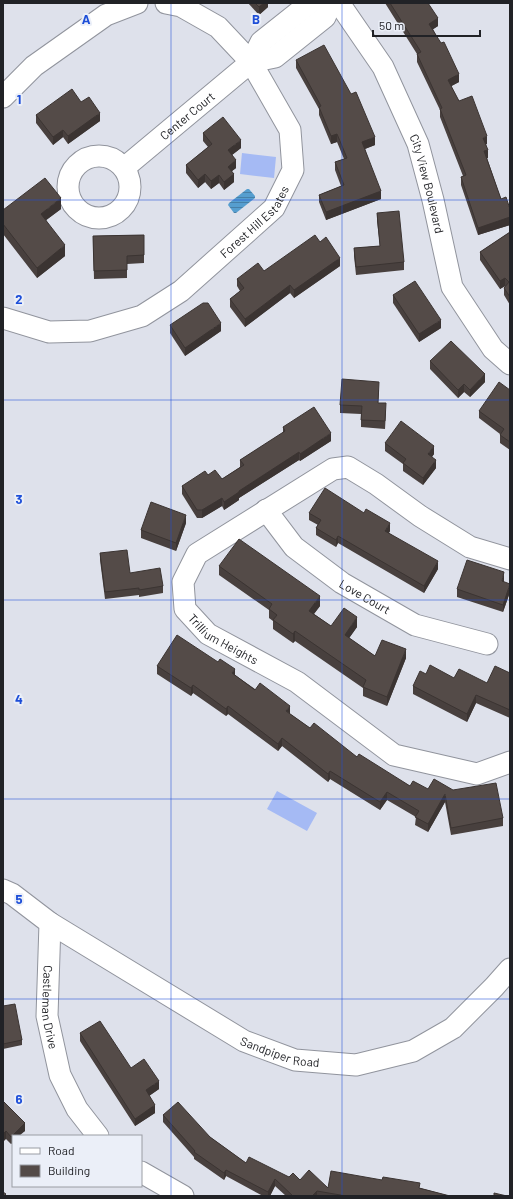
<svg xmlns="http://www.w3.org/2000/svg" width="513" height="1199" font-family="Barlow,sans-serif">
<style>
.green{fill:#a5baf4}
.water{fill:url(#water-rules)}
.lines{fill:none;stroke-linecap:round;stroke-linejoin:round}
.minor-casing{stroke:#91949d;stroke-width:23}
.minor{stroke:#fff;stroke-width:21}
.wall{fill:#48403e}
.shaded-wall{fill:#3b3432}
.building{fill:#544b48;stroke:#3b3432}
.grid{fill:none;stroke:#1d4ed8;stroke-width:1;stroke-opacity:0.55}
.labels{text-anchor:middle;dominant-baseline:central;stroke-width:4;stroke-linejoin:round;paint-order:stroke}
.street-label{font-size:12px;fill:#212226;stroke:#ebeff8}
.grid-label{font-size:13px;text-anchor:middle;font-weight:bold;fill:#1d4ed8;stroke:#ebeff8;stroke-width:4;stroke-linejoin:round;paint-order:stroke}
</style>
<defs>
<pattern id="water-rules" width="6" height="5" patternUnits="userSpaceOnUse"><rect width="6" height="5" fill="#569ecf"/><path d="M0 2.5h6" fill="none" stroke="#4780a8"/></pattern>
</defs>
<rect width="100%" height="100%" fill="#dee1eb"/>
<g class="green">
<polygon points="242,153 276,157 274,178 240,174"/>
<polygon points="277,791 317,813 307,831 267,809"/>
</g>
<polygon class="water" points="247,189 249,189 255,196 255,198 236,213 234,213 228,205 229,203"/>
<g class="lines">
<defs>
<g id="minor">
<path id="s1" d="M 339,3 L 383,67 L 418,144 L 433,200 L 452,287 L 493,349 L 510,364"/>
<polyline points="251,62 275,57 325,17 331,3"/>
<polyline points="3,97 34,66 106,15 137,3"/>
<circle cx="99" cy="187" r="31"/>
<path id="s2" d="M 124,168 L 251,62 L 261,42 L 310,3"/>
<path id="s3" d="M 3,318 L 49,332 L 90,331 L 142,316 L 181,291 L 274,208 L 293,170 L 290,130 L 251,62 L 218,27 L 181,6 L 166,3"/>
<path id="s4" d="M 266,510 L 294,547 L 342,583 L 415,625 L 487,644"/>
<path id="s5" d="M 510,559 L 470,547 L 420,516 L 376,484 L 348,467 L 333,469 L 197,554 L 183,582 L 185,609 L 208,634 L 297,682 L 394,755 L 477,774 L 510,762"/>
<path id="s6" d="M 3,890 L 12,894 L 50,923 L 47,1016 L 60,1075 L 77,1109 L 98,1136"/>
<path id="s7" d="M 50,923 L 244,1041 L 295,1060 L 356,1065 L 413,1051 L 453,1028 L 494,987 L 510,969"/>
<polyline points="141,1172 183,1196"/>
</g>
</defs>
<use href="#minor" class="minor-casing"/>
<use href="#minor" class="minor"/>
</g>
<g class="wall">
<polygon points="248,3 268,3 268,7 259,15"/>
<polygon points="385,3 428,3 438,26 433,29 459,82 451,86 459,101 487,144 486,144 488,158 487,158 501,199 510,209 510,225 478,235 461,185 461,177 463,176 440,117 440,110 417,62 417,54"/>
<polygon points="296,60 375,145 365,149 381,199 326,220 319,202 319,195 341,186 335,170 335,162 344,159 337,142 331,144 319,115 319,109 296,68"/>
<polygon points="81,102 100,121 68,144 63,137 53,145 36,123 36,115"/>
<polygon points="203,133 241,148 232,155 236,168 232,171 234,182 224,190 219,183 211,189 205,182 198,188 186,173 186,165 208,147 203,141"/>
<polygon points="61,209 46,220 65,256 37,278 3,234 3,210"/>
<polygon points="377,213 404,262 404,270 356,275 354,256 354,248 380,246 377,221"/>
<polygon points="510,232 510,305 504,295 504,288 505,286 500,289 480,260 480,252"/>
<polygon points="144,235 144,263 127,264 127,278 94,279 93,236"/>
<polygon points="320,242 340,266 294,298 290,293 245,327 230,307 230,299 240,291 237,286 237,279 264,271"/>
<polygon points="393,295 441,328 419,342 393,303"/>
<polygon points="170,325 221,331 185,356 170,333"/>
<polygon points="430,361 485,382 470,397 464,392 458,398 430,369"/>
<polygon points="379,390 378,403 386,411 385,429 361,427 361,414 340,413 340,405"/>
<polygon points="510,390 510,450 500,443 500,434 479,418 479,411"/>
<polygon points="283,427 331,441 300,461 299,460 239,498 239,500 224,510 222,506 202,518 197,518 182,494 182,486 208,475 222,479 240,467 240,460 283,433"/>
<polygon points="385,443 434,454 432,457 436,468 423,485 403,471 403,464 385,451"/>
<polygon points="309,513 390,531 389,533 438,569 424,593 338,543 336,547 316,535 316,528 318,525 309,520"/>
<polygon points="186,523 176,551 141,538 141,530"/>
<polygon points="100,553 130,573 163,586 163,593 139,597 139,595 105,599 100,560"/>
<polygon points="219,566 320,606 314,614 331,626 357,627 349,638 375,656 406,658 387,706 363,696 363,688 295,641 293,643 273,629 273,621 269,618 269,610 219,575"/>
<polygon points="504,580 504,582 510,592 503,612 457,597 457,589"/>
<polygon points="157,666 235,675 310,728 357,757 410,786 428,789 503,818 503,826 451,835 445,802 428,832 415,825 416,817 387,800 380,810 330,779 328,782 282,746 278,751 228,714 226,716 193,693 191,696 157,674"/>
<polygon points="510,673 510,718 476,703 467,722 413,694 413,686 426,674 454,678 487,683"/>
<polygon points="3,1006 22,1040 22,1045 3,1049"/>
<polygon points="80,1033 131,1068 159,1089 149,1096 155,1113 135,1126 80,1041"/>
<polygon points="3,1101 25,1131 13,1136 13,1142 11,1144 6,1139"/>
<polygon points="163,1115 210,1137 246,1163 289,1177 300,1180 328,1188 420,1188 450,1196 286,1196 275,1186 270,1196 263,1196 226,1176 224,1180 194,1159 194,1157 163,1122"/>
</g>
<g class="shaded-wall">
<polygon points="264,3 268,3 268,7 259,15 259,7"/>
<polygon points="438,18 438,26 429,32 429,24"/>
<polygon points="459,74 459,82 448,88 448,80"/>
<polygon points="100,113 100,121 68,144 68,136"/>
<polygon points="63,130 63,137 53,145 53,137"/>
<polygon points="337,134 337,142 331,144 331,136"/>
<polygon points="487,136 487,144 483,145 483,138"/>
<polygon points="375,137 375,145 362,150 362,142"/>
<polygon points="241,140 241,148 228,158 228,150"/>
<polygon points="488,150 488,158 484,159 484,151"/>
<polygon points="236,160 236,168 228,174 228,167"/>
<polygon points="205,174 205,182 198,188 198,180"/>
<polygon points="234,174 234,182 224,190 224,182"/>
<polygon points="219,175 219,183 211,189 211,181"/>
<polygon points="381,191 381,199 326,220 326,212"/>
<polygon points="61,198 61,209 41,224 41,214"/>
<polygon points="510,217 510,225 478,235 478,228"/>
<polygon points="65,245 65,256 37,278 37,268"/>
<polygon points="340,258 340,266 294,298 294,290"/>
<polygon points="505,278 505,286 500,289 500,281"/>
<polygon points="290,285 290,293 245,327 245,319"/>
<polygon points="441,320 441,328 419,342 419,334"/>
<polygon points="221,323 221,331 185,356 185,348"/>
<polygon points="485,374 485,382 470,397 470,390"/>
<polygon points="464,384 464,392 458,398 458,390"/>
<polygon points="331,433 331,441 300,461 300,454"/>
<polygon points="434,446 434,454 428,462 428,454"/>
<polygon points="299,452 299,460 239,498 239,500 224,510 224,502 239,491"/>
<polygon points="436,460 436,468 423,485 423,478"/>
<polygon points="222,498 222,506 202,518 202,510"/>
<polygon points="186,515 186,523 176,551 176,543"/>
<polygon points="390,523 390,531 385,538 385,531"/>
<polygon points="338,536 338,543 336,547 336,540"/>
<polygon points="438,561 438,569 424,593 424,586"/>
<polygon points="504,572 504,580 502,589 502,581"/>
<polygon points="510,584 510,592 503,612 503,605"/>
<polygon points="320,596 320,606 309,620 309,611"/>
<polygon points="357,617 357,627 345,644 345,635"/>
<polygon points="295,631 295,641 293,643 293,634"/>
<polygon points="406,649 406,658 387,706 387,697"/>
<polygon points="235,669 235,677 232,673"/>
<polygon points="193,685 193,693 191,696 191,688"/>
<polygon points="476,695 476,703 467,722 467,714"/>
<polygon points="228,706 228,714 226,716 226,709"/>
<polygon points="290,706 290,714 286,711"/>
<polygon points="282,738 282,746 278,751 278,744"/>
<polygon points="330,771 330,779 328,782 328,774"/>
<polygon points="387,792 387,800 380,810 380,802"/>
<polygon points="445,794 445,802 428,832 428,824"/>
<polygon points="159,1081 159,1089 146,1098 146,1090"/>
<polygon points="155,1105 155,1113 135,1126 135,1119"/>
<polygon points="25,1123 25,1131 19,1136 13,1136 13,1142 11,1144 11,1137"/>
<polygon points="6,1131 6,1139 3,1142 3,1134"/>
<polygon points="226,1170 226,1176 224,1180 224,1173"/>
<polygon points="275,1179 275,1186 270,1196 268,1196 268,1192"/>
<polygon points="317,1191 317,1196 312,1196"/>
</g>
<g class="building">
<polygon points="255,3 264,3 259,7"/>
<polygon points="390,3 428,3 438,18 429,24 441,43 444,42 459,74 448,80 459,101 472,96 487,136 483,138 488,150 484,151 501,199 506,197 510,209 510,217 478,228 461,177 466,175 440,109 442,108 417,54 421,52"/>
<polygon points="324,45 351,94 356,92 375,137 362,142 381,191 326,212 319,195 344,185 335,162 347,158 337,134 331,136 319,107 321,106 296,60"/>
<polygon points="72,89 81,102 89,97 100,113 68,136 63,130 53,137 36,115"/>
<polygon points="223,117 241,140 228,150 236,160 228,167 234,174 224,182 219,175 211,181 205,174 198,180 186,165 212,144 203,133"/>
<polygon points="45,178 61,198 41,214 65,245 37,268 3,224 3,210"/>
<polygon points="399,211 404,262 356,267 354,248 380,246 377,213"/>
<polygon points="510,232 510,297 504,288 509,282 505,278 500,281 480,252"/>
<polygon points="144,235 144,255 127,256 127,270 94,271 93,236"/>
<polygon points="315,235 320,242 326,237 340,258 294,290 290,285 245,319 230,299 244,288 237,279 258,263 264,271"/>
<polygon points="415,281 441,320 419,334 393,295"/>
<polygon points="203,303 208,303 221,323 185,348 170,325"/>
<polygon points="451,341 485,374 470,390 464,384 458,390 430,361"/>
<polygon points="342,379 379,382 378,403 386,403 385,421 361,420 362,406 340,405"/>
<polygon points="499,382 510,390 510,442 500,435 504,429 479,411"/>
<polygon points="314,407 331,433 300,454 299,452 239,491 239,492 224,502 222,498 202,510 197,510 182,486 205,471 208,475 215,470 222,479 244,465 240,460 285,431 283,427"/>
<polygon points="401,421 434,446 428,454 436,460 423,478 403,463 406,459 385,443"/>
<polygon points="325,488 364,513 366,509 390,523 385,531 438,561 424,586 338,536 336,540 316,528 321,520 309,513"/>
<polygon points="151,502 186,515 176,543 141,530"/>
<polygon points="239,539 320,596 309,611 331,626 344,608 357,617 345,635 375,656 382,640 406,649 387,697 363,687 366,680 295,631 293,634 273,620 277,615 269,609 272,604 219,566"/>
<polygon points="127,550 130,573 160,568 163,586 139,590 139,588 105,592 100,553"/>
<polygon points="467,560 504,572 502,581 510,584 503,605 457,589"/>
<polygon points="177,635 218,662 220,659 235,669 232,673 255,690 260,683 290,706 286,711 310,728 314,723 357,757 359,754 410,786 413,781 428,789 434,779 453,790 496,783 503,818 451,828 445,794 428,824 415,817 419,811 387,792 380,802 330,771 328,774 282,738 278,744 228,706 226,709 193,685 191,688 157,666"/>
<polygon points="430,665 454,678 459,669 487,683 495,666 510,673 510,710 476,695 467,714 413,686 420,671 426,674"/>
<polygon points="15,1004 22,1040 3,1044 3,1006"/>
<polygon points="100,1021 131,1068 144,1059 159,1081 146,1090 155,1105 135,1119 80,1033"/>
<polygon points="3,1101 25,1123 11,1137 6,1131 3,1134"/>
<polygon points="178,1102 210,1137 246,1163 249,1157 289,1177 293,1173 300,1180 309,1170 328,1188 331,1171 382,1180 383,1177 420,1183 419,1188 450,1196 346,1196 317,1191 312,1196 293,1196 275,1179 268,1192 226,1170 224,1173 194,1152 195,1151 163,1115"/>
<polygon points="3,1192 6,1194 4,1196 3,1196"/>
<polygon points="494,1193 507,1196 494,1196"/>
</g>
<path class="grid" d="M 171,3 L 171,1196M 342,3 L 342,1196M 3,200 L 510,200M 3,400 L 510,400M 3,600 L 510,600M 3,799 L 510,799M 3,999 L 510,999"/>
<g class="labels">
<g class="street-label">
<text stroke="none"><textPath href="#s2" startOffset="82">Center Court</textPath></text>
<text stroke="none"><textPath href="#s1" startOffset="203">City View Boulevard</textPath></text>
<text stroke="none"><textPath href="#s3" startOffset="291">Forest Hill Estates</textPath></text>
<text stroke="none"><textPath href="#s4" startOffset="133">Love Court</textPath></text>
<text stroke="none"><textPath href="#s5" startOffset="471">Trillium Heights</textPath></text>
<text stroke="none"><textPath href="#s6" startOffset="142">Castleman Drive</textPath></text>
<text stroke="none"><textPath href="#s7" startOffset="265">Sandpiper Road</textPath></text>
</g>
</g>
<g class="grid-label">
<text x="86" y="24">A</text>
<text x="256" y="24">B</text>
<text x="19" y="104">1</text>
<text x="19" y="304">2</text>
<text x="19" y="504">3</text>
<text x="19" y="704">4</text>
<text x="19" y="904">5</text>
<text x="19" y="1104">6</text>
</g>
<rect width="513" height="1199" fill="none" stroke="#212226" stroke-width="8"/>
<rect x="12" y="1135" width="130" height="52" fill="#ebeff8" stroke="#9a9da4"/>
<rect x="20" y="1148" width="20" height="6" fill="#ffffff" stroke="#9a9da4"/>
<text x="48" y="1155" font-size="12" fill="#212226">Road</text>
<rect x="20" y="1165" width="20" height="12" fill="#544b48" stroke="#9a9da4"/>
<text x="48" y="1175" font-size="12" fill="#212226">Building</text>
<path d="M373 30v6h107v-6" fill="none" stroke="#212226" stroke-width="2"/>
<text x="379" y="30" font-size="12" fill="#212226" stroke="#ebeff8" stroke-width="3" paint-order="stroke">50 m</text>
</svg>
